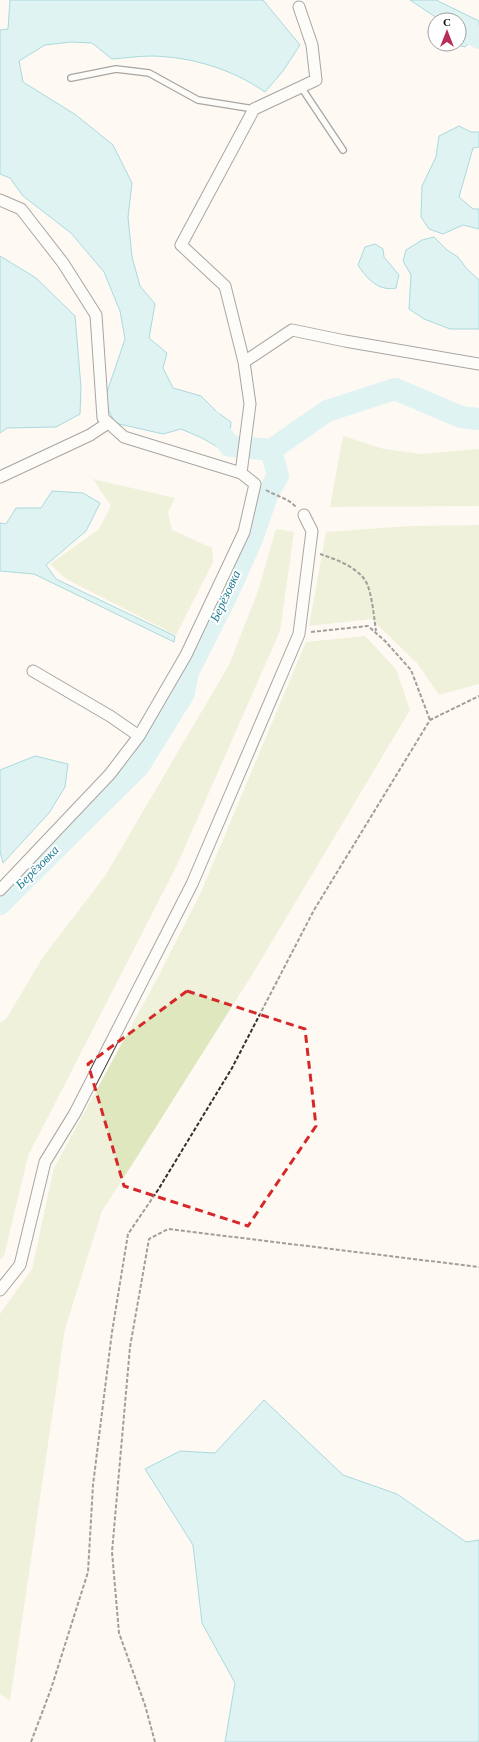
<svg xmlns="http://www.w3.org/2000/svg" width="479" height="1742" viewBox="0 0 479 1742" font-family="Georgia,serif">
<rect width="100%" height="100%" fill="#fef9f3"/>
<path fill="#dee7be" d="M343,436L384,449L421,454L479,449V506L330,507Z
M93,479L175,498L168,512L172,530L212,548L213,562L176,635L66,579L50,564L99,529L111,506Z
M479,525V684L439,695L417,663L371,619L309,626L326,532L410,526Z
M276,529L294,532L280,631L177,865L28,1156L4,1256L0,1260V1023L6,1019L43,957L105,876L229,665L258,591Z
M365,636L396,669L410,710L255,970L135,1160L102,1211L65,1329L10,1701L0,1694V1314L32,1269L54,1168L158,977L201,892L306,642Z"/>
<path fill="#baecf3" stroke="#46b2c5" d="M10,0H263L300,45L283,71L265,92C232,69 192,57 152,56C139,56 125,58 112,59L92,43L71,42L45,45L19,61L23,82L76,115L113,145L132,183L128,217L132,257L140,286L155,304L149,338L167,353L163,368L173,388L201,396L217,412L231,422L228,453L202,438L181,429L163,434L115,423L104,401L125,339L120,311L104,272L71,233L23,196L10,178L0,174V30L8,29Z
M410,0H436L479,21V33L465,47L457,45L459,44L464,35L459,31V20H440Z
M459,126L471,132H479V147L473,148L459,197L473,209H479V229L463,225L443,234L429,229L421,217L422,186L436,157L439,136Z
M434,237L447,250L458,257L467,269L479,280V329H450L424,319L409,309L411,275L403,261L406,250L422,240Z
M375,244L383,249L384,257L399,275L396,288C379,292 366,278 358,265L365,247Z
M0,256L36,278L75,316L81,387L80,414L56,427L7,428L0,433Z
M52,491L83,493L100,503L86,531L46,565L56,579L175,636L174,642L34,574L0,571V523L6,524L16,508H41Z
M35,756L68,764L65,787L49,813L3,863L0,851V770Z
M264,1400L343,1475L397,1494L466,1542L479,1540V1742H225L235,1683L202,1623L193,1545L145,1469L180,1451L215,1453Z"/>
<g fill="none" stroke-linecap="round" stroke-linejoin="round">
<path stroke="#baecf3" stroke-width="22" d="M459,25L479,38
M211,421L230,446L271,450
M0,904L139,766L184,693L188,672L226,597L252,539L268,493L278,476L271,450L327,411L395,389L461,417L479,419"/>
<defs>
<path id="service" d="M71,78L116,69L149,73L198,100L254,109
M301,87L343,150"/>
<path id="minor" d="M0,200L21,209L63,263L96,315L103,418L124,437L241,473L255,484L244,532L186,655L139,736L110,774L0,890
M244,362L292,330L345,341L479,364
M241,473L250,404L244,362L225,286L181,245L254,109L316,80L312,45L299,7
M0,477L90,435L108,423
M33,671L110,716L139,736
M0,1290L20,1265L45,1162L75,1113L192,884L299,634L312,531L304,515"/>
</defs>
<use href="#service" stroke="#424242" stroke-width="8"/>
<use href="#minor" stroke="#424242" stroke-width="13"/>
<path stroke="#313131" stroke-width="2" stroke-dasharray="4 2" stroke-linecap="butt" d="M266,490C276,496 288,498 296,507
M320,554C335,559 355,566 365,580C372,591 374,618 376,631
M311,632L368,626L385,641L411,670L430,720
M31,1742L51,1689L88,1572L93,1485L112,1332L128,1234L158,1190L232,1068L314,910L430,720L479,696
M155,1742L145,1705L119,1633L112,1552L130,1347L149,1239L168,1229L479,1267"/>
<use href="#service" stroke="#fff" stroke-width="5.5"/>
<use href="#minor" stroke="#fff" stroke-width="11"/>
</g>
<path d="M0 0H479V1742H0ZM187,991L305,1029L316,1126L248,1226L124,1186L88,1064Z" fill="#fef9f3" fill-opacity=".55" fill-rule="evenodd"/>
<path fill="none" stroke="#d62828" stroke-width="3" stroke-dasharray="8 5" stroke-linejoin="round" d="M187,991L305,1029L316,1126L248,1226L124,1186L88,1064Z"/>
<g text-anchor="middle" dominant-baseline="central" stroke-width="4" stroke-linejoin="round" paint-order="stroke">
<g font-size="13" font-style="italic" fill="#1f7d93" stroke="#fff">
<text transform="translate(225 596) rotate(-65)">Берёзовка</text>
<text transform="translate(37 867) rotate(-45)">Берёзовка</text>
</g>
</g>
<g transform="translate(447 32)"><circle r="19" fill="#ffffff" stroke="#9f9f9f"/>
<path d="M0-3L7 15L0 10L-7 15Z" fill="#b72f58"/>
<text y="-6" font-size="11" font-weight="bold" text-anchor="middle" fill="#0f0f0f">С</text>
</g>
</svg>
